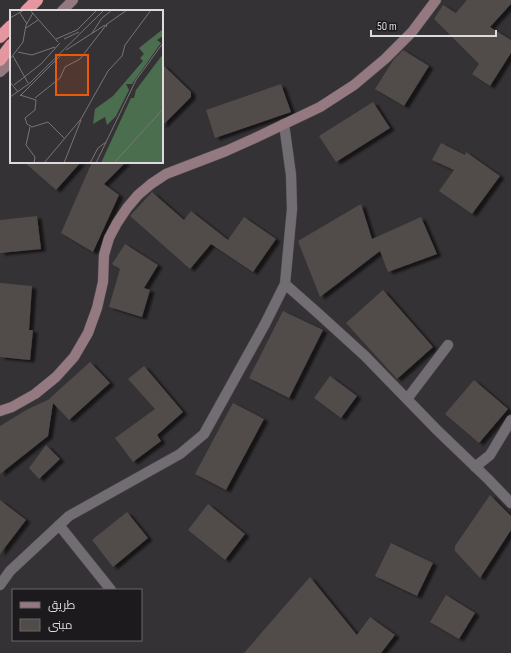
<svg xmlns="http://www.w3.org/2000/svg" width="511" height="653" viewBox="0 0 511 653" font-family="'Sofia Sans Condensed',Cairo,sans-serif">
<defs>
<filter id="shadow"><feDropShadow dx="4.5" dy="2.5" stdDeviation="1" flood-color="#0009"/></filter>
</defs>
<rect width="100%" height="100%" fill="#353236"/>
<path fill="#514b49" filter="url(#shadow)" d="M467,0H511V4L490,27L511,40V53L490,86L472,74L479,64L434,19L443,5L456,13Z
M403,50L429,66L404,106L375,89L394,59Z
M162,64L191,92V97L162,126Z
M281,84L291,112L215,138L206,110Z
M373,102L390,128L336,162L319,136Z
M441,143L465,155L466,152L500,176L472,214L439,191L454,170L432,160Z
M24,162H81L56,190Z
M92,162H126L104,184L119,195L93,252L61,233Z
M152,192L184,220L191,211L228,240L244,217L276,239L253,272L211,244L190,269L130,216Z
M361,204L372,239L421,217L437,254L388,272L380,251L320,297L298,241Z
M37,216L41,249L0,253V220Z
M125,244L158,265L144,288L150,290L142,317L109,307L120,269L112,264Z
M0,283L32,286L29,330H33L30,360L0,357Z
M383,290L433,347L397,379L346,323Z
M283,311L323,330L289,398L249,378Z
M90,362L110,383L69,420L53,403L48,436L0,474V426L28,409L50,399H49Z
M144,366L183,412L157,435L161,441L133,462L115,438L155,409L128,379Z
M330,376L357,396L341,418L314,398Z
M474,380L508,409L479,443L445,414Z
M233,403L264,419L226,490L195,474Z
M46,445L60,459L39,479L29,468Z
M490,495L511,516V530L480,578L455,551V546Z
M0,500L26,520L0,554Z
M208,504L245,534L225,560L188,530Z
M127,512L148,538L113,567L92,540Z
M391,543L433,563L417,596L375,576Z
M310,577L357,635L370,617L395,635L381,653H244Z
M446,595L475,613L459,639L430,622Z"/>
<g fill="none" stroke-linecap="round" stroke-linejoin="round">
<defs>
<path id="street" d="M285,284L320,315L365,356L437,430L488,479L511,503
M407,399L448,345
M475,467L490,455L511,420
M59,525L111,590
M0,585L10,571L69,516L180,454L204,434L265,324L285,284L292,209L291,175L284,124"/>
<path id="secondary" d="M62,11L73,0
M0,72L11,62
M0,411L12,407L35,394L56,377L74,357L88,333L97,308L103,282L104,255L109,238L117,223L127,208L138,195L151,184L166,174L226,151L255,138L320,107L354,85L385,59L412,32L436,0"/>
<path id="highway" d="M26,11L37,0
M0,37L11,26
M0,60L11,45"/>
</defs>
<use href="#street" stroke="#534f53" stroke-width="11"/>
<use href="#secondary" stroke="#534f53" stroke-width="11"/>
<use href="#highway" stroke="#534f53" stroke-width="13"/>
<use href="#street" stroke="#716d72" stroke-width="10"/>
<use href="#secondary" stroke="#947a80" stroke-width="10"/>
<use href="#highway" stroke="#e597a0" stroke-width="12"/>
</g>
<g transform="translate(10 10)">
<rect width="153" height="153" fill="#353236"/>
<path d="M153,19V26L147,30L151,33L122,74H116L119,80L106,106L97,115L95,107L83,114L85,99L103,86L133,51L130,48L134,44L129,38ZM153,44V153H91L121,88H124L126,80Z" fill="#4b6e4e"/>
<path fill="none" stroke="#787579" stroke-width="1" d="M20,0L48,32M10,3L17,14M0,8L14,0M97,14L117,0M16,18L28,10M82,23L92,8L102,0M46,29L67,20L87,0M54,29L69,22M56,40L95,15M8,42L22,45L45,37M3,46L18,73M0,49L13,32L16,15L23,3M0,72L8,82M4,75L31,54L50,33M10,85L26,90L25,100L15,108L17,114L22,117L38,112L54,128M10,86L52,44M0,87L20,73L94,0M25,88L50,68L55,57L70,49L97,14L96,17M20,117L16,135L25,147L24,153M34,153L71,109L98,61L112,46L115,35L141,0M54,153L71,110M80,153L88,138L96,132M86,153L126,70L153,33M104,153L153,99"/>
<path fill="#e8590c" fill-opacity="0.15" stroke="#e8590c" stroke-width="2" d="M46,45H78V85H46Z"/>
<rect width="153" height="153" fill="none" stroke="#dddadd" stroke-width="2"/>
</g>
<rect x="12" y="589" width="130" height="52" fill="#1c1a1c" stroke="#696769"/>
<rect x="20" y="602" width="20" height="6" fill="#947a80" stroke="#696769"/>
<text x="48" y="609" font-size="12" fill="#dddadd">طريق</text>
<rect x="20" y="619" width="20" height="12" fill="#514b49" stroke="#696769"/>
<text x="48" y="629" font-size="12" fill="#dddadd">مبنى</text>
<path d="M371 30v6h125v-6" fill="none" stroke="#dddadd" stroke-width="2"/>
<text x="377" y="30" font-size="12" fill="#dddadd" stroke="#1c1a1c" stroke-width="3" paint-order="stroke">50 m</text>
</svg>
